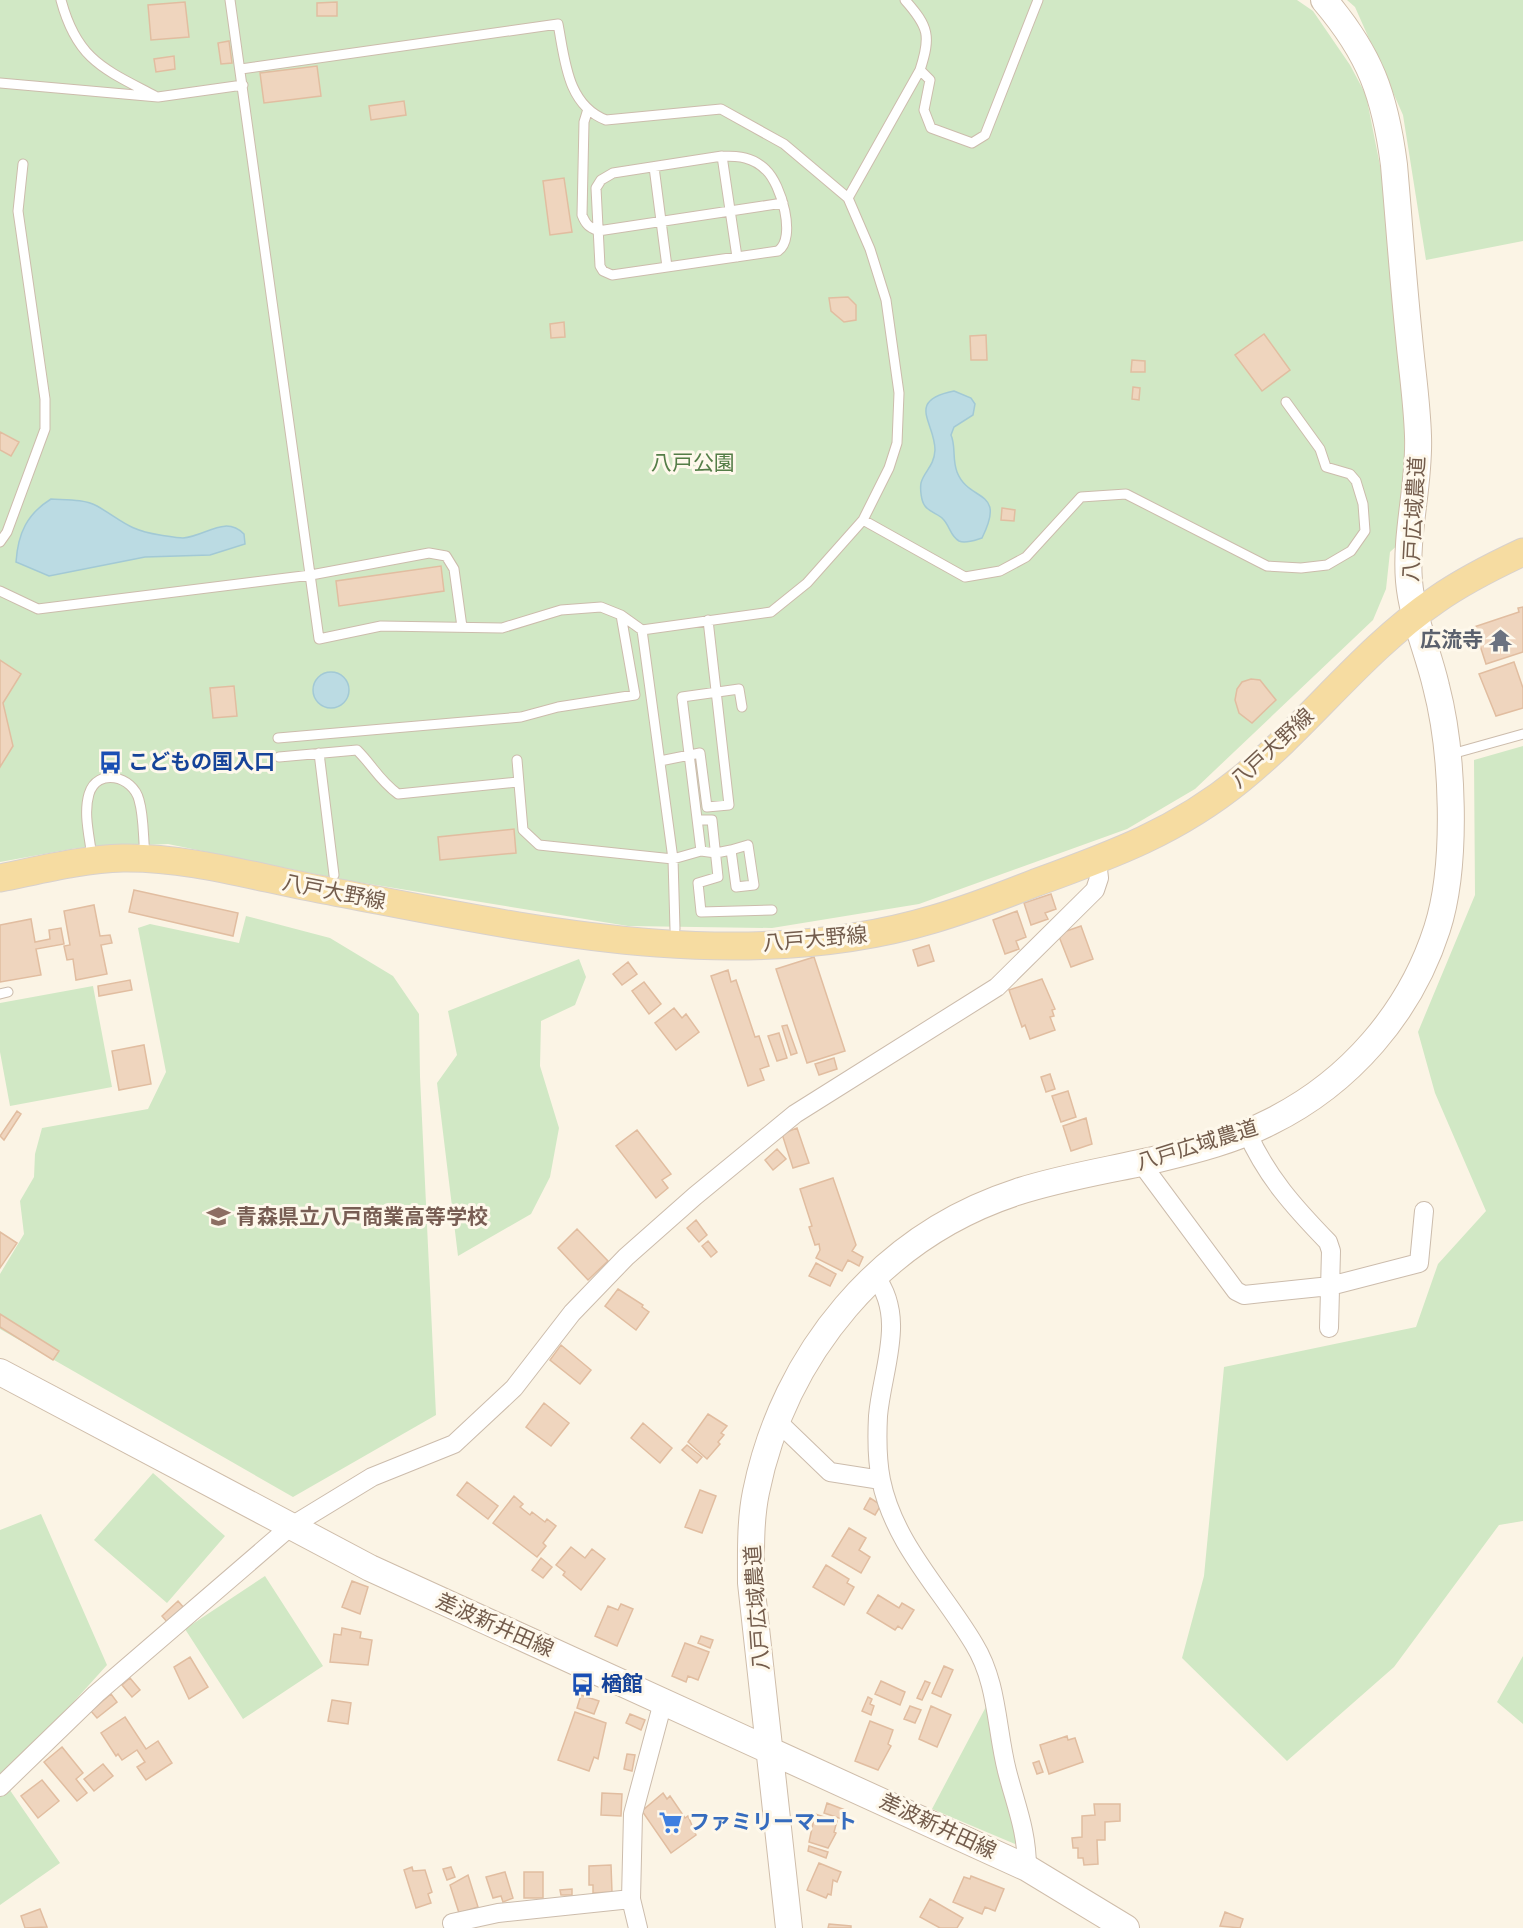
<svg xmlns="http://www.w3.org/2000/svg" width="1523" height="1928" viewBox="0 0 1523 1928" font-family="'Fira Sans','Noto Sans JP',sans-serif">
<rect width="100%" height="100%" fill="#fbf4e5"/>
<path fill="#d1e8c5" d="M0,0H1297L1313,11L1350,65L1366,95L1387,201L1405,415L1402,541L1390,552L1386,589L1373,620L1195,789L1127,829L919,904L772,928L628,926L345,880L168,844L77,848L0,862Z
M1347,0H1523V241L1426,260L1403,115L1355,7Z
M1523,746V1521L1499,1525L1394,1667L1287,1761L1182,1658L1204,1576L1224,1367L1416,1327L1438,1264L1486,1211L1435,1093L1418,1032L1475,895L1474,760Z
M246,916L330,938L393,976L419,1014L420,1077L436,1415L293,1497L0,1329V1274L24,1234L20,1201L34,1177L35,1154L42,1128L148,1109L166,1072L138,928L150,924L239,943Z
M579,959L586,977L575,1005L541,1021L540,1066L559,1128L550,1177L531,1214L458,1256L437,1083L457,1055L448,1011Z
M93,986L112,1087L10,1106L0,1052V1003Z
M153,1473L225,1536L167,1603L94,1540Z
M41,1514L107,1665L3,1780L60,1863L0,1905V1530Z
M265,1576L323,1666L243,1719L185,1629Z
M1523,1656V1724L1497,1702Z
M989,1701L1019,1833L1015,1844L932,1809Z"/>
<path fill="#bbdbe3" stroke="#a2c9d5" stroke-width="1.5" d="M954,391L971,398L975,404L973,415L954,427L951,435C956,446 952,459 957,472C969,503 1007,488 982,538C975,540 966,544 959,541C950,536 950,526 943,519C939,514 929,512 925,506C921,501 920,489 921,483C924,471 934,467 935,450C935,422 905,401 954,391Z
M51,499C66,500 84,499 97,506C123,521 128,530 160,535C167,536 176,538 183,538C206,536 225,515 244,534L245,544L210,555L145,557L49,576L16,562C18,533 27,514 51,499Z
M313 690a18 18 0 1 1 36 0a18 18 0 1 1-36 0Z"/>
<path fill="#efd5be" stroke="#e1bda0" stroke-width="1.5" d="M185,2L189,37L151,40L148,5Z
M337,2V16H317V3Z
M229,41L232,63L221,64L218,43Z
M174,56L175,69L156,72L154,59Z
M317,66L321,96L264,103L260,73Z
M404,101L406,115L371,120L369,106Z
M564,178L572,232L550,235L543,181Z
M848,297L856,305V320L844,322L831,311L829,298Z
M564,322L565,337L551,338L550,324Z
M1264,334L1290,370L1262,391L1235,355Z
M986,335L987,360H971L970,336Z
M1132,360L1145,361V372H1131Z
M1133,387L1140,388L1139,400L1132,399Z
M0,432L19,442L11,456L0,450Z
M1002,508L1015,510L1014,521L1001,520Z
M441,566L444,591L339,606L336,581Z
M1523,607V652L1486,664L1474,627L1519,612L1518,608Z
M0,660L21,674L3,703L13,746L0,767Z
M1514,662L1523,688V708L1496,716L1479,674Z
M1251,679L1260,680L1276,700L1252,723L1239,713L1235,700L1237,689L1242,682Z
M234,686L237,716L213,718L210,688Z
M514,829L516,853L440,860L438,837Z
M134,890L238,913L233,936L129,912Z
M1051,894L1056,909L1045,913L1048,919L1031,925L1024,903Z
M94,905L100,936L110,935L112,943L101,945L107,974L76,980L73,959L67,960L64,946L70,945L64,911Z
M1017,911L1026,937L1016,941L1019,949L1005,954L993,920Z
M31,919L35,942L50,939L49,930L61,928L64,944L36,949L41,975L0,982V925Z
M1081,926L1093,959L1071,967L1058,934Z
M929,945L934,961L918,966L913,950Z
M814,957L845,1051L807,1063L776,969Z
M628,962L637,974L622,985L613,974Z
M728,970L731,982L736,980L755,1037L759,1036L769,1066L760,1069L764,1080L748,1086L711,976Z
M1042,979L1055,1009L1052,1010L1054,1016L1050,1017L1055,1030L1030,1039L1025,1025L1022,1027L1009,990Z
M130,980L132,990L99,996L98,986Z
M644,982L661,1004L649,1014L632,991Z
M674,1008L682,1018L686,1014L699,1032L676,1050L655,1023Z
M787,1025L797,1053L791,1055L782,1026Z
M779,1033L787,1058L777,1061L768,1036Z
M144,1045L151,1084L119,1090L112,1051Z
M834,1058L837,1069L819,1075L815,1064Z
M1050,1074L1055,1089L1046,1092L1041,1077Z
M1068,1091L1076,1117L1061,1122L1052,1096Z
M17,1111L21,1114L4,1140L0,1136Z
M1086,1118L1092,1144L1071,1151L1063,1126Z
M797,1128L809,1163L793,1168L782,1134Z
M637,1130L671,1174L662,1180L668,1188L656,1198L616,1146Z
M777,1149L786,1159L773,1170L765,1160Z
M833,1178L856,1245L852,1251L863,1257L859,1266L848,1260L842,1271L816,1258L820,1250L819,1244L815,1245L809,1227L812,1226L800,1189Z
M696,1220L707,1235L699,1242L687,1228Z
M577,1229L608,1261L588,1280L558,1248Z
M0,1232L17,1243L0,1268Z
M708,1241L717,1252L711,1257L702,1246Z
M816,1263L836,1274L830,1286L809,1276Z
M618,1289L643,1305L642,1307L649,1312L636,1330L605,1306Z
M0,1314L59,1351L53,1360L0,1327Z
M561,1345L591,1370L580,1384L550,1360Z
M544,1403L569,1423L551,1446L526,1427Z
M708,1414L727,1426L721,1433L724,1435L718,1442L720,1444L707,1459L688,1442Z
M643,1423L672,1448L660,1463L631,1438Z
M687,1445L702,1457L697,1463L682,1450Z
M467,1482L498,1506L488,1519L457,1495Z
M700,1490L716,1496L702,1533L685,1527Z
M514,1496L523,1504L520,1507L530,1515L532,1512L545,1522L547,1519L556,1526L543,1543L546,1546L537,1557L493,1523Z
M870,1498L881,1505L875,1515L864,1509Z
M849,1528L866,1538L859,1550L870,1557L861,1573L832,1556Z
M571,1547L585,1558L592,1549L605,1559L581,1590L563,1575L565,1572L556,1565Z
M541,1558L552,1567L543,1578L532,1570Z
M826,1565L849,1579L847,1583L854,1587L844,1605L813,1587Z
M352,1581L368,1587L360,1614L342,1607Z
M878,1595L899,1608L902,1603L914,1610L902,1629L898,1626L895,1630L867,1613Z
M178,1601L184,1608L168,1623L162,1616Z
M621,1604L633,1609L617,1646L595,1636L608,1606L618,1610Z
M342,1628L361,1632L360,1638L372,1640L368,1665L330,1662L334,1634L341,1635Z
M701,1636L713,1640L710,1648L698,1643Z
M685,1643L709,1652L698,1680L688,1676L686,1682L672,1676Z
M190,1657L208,1687L189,1699L174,1667Z
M944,1666L953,1670L941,1697L932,1693Z
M130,1678L140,1690L132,1697L122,1685Z
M881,1681L905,1692L900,1705L875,1694Z
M925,1681L930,1683L922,1700L917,1698Z
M111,1694L117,1702L97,1718L91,1711Z
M581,1695L599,1701L594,1714L577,1708Z
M868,1697L872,1699L870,1704L874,1706L871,1715L862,1711Z
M332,1700L351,1703L348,1724L328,1721Z
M910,1706L921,1710L915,1723L904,1719Z
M931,1706L951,1715L937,1747L919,1739Z
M575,1712L606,1723L598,1759L594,1757L589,1771L558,1760Z
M630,1714L645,1720L641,1730L626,1723Z
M125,1717L146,1749L158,1741L172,1763L146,1780L137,1767L145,1762L137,1750L122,1760L118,1754L116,1756L101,1733Z
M870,1721L893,1730L888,1744L891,1746L878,1770L855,1761Z
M1067,1736L1068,1740L1075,1738L1083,1762L1049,1774L1040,1745Z
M62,1747L83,1773L76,1779L87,1793L77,1801L44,1762Z
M627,1754L635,1755L632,1771L624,1769Z
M1039,1761L1043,1772L1037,1774L1033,1763Z
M103,1764L113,1776L94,1791L84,1779Z
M42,1780L59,1801L38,1818L21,1796Z
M602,1793L622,1794L621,1816L601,1815Z
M663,1793L667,1799L670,1796L685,1818L688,1816L696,1835L671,1853L642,1811Z
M827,1803L845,1810L842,1819L824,1813Z
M1094,1804H1120V1821L1105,1822V1840H1097L1098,1864L1084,1865L1083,1858H1078V1848H1073L1072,1838L1082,1837V1816L1095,1815Z
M815,1814L837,1821L834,1832L836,1833L828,1848L809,1842Z
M809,1846L828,1852L826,1858L808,1851Z
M819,1863L841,1872L837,1882L833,1880L831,1895L828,1894L826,1898L807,1890Z
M611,1865L612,1892L593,1893V1885H589V1866Z
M412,1867L413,1871L425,1870L432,1892L428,1894L431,1903L416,1908L404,1870Z
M451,1867L455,1877L447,1880L443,1869Z
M505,1872L513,1898L503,1902L501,1896L493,1898L486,1877Z
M524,1872H543V1898H524Z
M468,1875L478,1907L459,1913L450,1885Z
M971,1876L1004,1889L995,1911L985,1907L982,1914L953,1902L964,1877L970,1879Z
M572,1889V1895H561L560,1890Z
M930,1899L963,1918L957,1928H940L920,1917Z
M40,1909L47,1927L25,1928L21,1916Z
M1225,1912L1243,1919L1240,1928L1220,1926Z
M829,1924L851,1926V1928H828Z"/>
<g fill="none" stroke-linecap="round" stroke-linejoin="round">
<defs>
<path id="lane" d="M61,0C77,60 104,69 155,96
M230,0L319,639L381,626L502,628L561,610L601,607L621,615L642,630L771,612L807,583L863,520L965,577L1000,571L1026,557L1081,497L1126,494L1267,566L1301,568L1327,565L1351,551L1365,531L1363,504L1356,481L1350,474L1326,467L1320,449L1286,402
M905,0C929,27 931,36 920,70
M241,69L558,24C565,60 567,105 606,120L721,109L784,144L848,198L920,70L930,80L924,110L931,128L972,143L985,135L1038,0
M0,83L158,97L243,85
M588,109L584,122L582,215C586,225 589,227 598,231L783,203
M722,156C739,156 753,157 766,170C781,184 797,238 778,251L612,275L603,271L600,266L596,188L601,180L613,173Z
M722,156L737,257
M654,167L667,267
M848,198L870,249L886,300L899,393L897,443L889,468L863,520
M0,542L7,532L45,429V399L18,211L23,164
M0,591L38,609L311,575L429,553L446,556L454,569L462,627
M642,630L673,859L675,929
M278,738L521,717L558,707L635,695L621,615
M319,753L334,875
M1448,755L1523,734
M279,757L357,750C373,766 379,780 398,794L518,782
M517,760L523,830L539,845L673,859L701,851L716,853L731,850L736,887L754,885L748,845L731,850
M660,761L700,753L707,807L729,805L708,620
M699,820H712L718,877L698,883L701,912L772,910
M701,851L682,697L739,689L742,707
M92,858C90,838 83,814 89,794C97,767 133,776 139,800C144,817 143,837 145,855
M0,994L8,992"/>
<path id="street" d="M1247,1132C1266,1176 1295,1208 1328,1242L1331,1251L1329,1328
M1141,1163L1236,1291L1244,1295L1330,1286L1419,1263L1424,1211
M875,1276C907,1318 882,1369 878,1416C877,1436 877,1460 881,1480C894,1544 942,1590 974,1644C998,1683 996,1728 1007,1771C1016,1806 1027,1831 1027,1868
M776,1420L830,1472L881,1480
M0,1787L96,1694L290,1527L372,1477L454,1444L514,1388L572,1313L626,1257L695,1196L795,1114L997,987L1095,890L1099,878L1097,861
M452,1923L498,1913L631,1899
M638,1928L631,1899L633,1814L663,1702"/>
<path id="secondary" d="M0,1372L370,1568L1027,1868L1126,1928
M789,1928L751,1583C751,1553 750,1521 756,1492C784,1354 881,1236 1017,1192C1063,1177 1111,1170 1158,1159C1196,1150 1235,1140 1270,1122C1349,1083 1410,1013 1437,929C1458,864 1453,751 1436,686C1428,651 1412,617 1409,581C1405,532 1420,484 1418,436C1417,403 1412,370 1409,337C1403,279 1399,222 1394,165C1385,95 1370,54 1324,0"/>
<path id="primary" d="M0,878C40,870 82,859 123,858C188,857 255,877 319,889C517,926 734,979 934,919C968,909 1002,896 1035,883C1112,855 1176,832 1241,779C1309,724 1363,650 1436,600C1463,581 1493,566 1523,552"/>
</defs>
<use href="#lane" stroke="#ccbcac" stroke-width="11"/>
<use href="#street" stroke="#ccbcac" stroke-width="20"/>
<use href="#secondary" stroke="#cfbdaa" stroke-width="28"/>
<use href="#primary" stroke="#d8d1cd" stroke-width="29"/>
<use href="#lane" stroke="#fff" stroke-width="9"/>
<use href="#street" stroke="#fff" stroke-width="18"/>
<use href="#secondary" stroke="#fff" stroke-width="26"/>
<use href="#primary" stroke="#f6dca1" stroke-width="27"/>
</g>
<defs>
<symbol id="temple-bare" viewBox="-9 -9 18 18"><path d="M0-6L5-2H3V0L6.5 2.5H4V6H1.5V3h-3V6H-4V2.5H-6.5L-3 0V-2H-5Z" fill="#6b7280" stroke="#fef8eb" stroke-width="2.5" paint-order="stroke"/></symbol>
<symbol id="bus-bare" viewBox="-9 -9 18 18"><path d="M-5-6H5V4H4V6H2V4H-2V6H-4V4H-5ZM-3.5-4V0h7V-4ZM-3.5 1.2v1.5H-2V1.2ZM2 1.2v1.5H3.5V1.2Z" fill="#1a4fb4" stroke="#fef8eb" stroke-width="2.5" paint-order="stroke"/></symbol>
<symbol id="school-bare" viewBox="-9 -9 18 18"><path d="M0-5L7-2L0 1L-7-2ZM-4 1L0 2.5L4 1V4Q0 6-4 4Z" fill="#8d6e63" stroke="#fef8eb" stroke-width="2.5" paint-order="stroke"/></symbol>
<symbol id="supermarket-bare" viewBox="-9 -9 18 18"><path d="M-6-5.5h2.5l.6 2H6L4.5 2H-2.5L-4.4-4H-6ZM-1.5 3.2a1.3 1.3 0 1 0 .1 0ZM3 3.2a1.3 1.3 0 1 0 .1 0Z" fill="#3f7fe0" stroke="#fef8eb" stroke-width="2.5" paint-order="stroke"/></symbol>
</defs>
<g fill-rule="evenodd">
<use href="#temple-bare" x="1484" y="624" width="33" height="33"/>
<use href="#bus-bare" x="94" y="746" width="33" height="33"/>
<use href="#school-bare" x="202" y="1200" width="33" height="33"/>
<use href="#bus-bare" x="566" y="1668" width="33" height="33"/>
<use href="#supermarket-bare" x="654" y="1806" width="33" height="33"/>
</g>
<g text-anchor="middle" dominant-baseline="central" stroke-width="6" stroke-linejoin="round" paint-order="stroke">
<g font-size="21" fill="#547d47" stroke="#fef8eb">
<text x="693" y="463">八戸公園</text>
</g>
<g font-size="21" fill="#735c4c" stroke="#fef8eb">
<text transform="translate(1414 519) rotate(-87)">八戸広域農道</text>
<text transform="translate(1272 748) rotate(-43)">八戸大野線</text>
<text transform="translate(334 892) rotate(11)">八戸大野線</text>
<text transform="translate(815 939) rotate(-5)">八戸大野線</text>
<text transform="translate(1197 1145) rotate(-17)">八戸広域農道</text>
<text transform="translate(757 1608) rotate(-94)">八戸広域農道</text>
<text transform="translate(495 1625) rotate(24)">差波新井田線</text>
<text transform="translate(938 1826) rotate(25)">差波新井田線</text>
</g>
<g font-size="21" font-weight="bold" fill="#5b616d" stroke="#fef8eb" text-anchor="end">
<text x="1483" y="640">広流寺</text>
</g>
<g font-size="21" font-weight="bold" fill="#164399" stroke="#fef8eb" text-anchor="start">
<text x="128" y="762">こどもの国入口</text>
<text x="601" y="1684">楢館</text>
</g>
<g font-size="21" font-weight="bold" fill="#785e54" stroke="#fef8eb" text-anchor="start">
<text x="236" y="1217">青森県立八戸商業高等学校</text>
</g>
<g font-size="21" font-weight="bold" fill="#366cbe" stroke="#fef8eb" text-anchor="start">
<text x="689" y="1822">ファミリーマート</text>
</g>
</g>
</svg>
